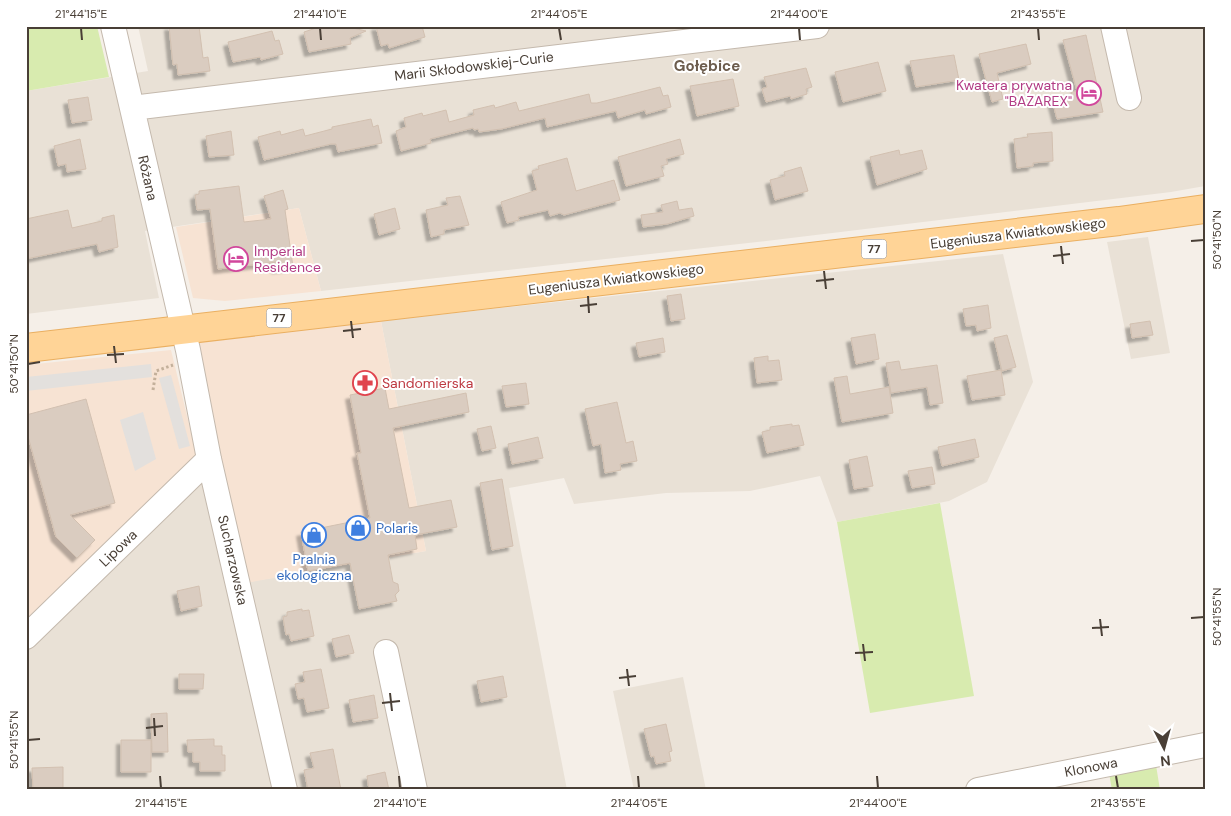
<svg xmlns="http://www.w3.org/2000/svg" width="1231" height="816" viewBox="0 0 1231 816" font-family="'DM Sans',sans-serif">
<defs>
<filter id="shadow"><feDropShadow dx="-4.5" dy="4.5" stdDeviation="1" flood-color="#0004"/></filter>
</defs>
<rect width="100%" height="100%" fill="#f5efe8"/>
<path fill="#e9e1d6" d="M138,26H1205V186L1171,192L757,242L321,291L299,208L145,231L159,298L26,314V91L148,71Z
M1148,237L1170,353L1131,359L1107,242Z
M1003,254L1033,382L987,482L949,501L837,522L820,476L750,491L666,493L574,504L564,478L509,488L567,790H26V651L205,473L226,586L426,551L381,321Z
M683,677L706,790H634L613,691Z"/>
<path fill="#f7e3d3" d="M299,208L321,291L225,301L193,298L176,227Z
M381,321L426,551L246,583L195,341Z
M171,350L197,457L26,619V365Z"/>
<path fill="#d8ebaf" d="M26,26H97L109,77L26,91Z
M940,503L974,696L870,713L837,522Z
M1156,765L1160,790H1112L1109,773Z"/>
<path fill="#e3e0dd" d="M151,364L152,377L26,391V377Z
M171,375L190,446L179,449L159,378Z
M143,412L156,459L135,471L120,420Z"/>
<path fill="#daccc0" stroke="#d2c0b0" filter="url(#shadow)" d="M169,26H199L203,58L208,57L210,71L178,75L177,64L173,65Z
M322,26H344L366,31L350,38L351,44L309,52L304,32Z
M376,26H422L425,37L389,48L388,44L381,46Z
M272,31L275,41L279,40L283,54L261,60L260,57L233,62L228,42Z
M1086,35L1103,112L1057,119L1052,100L1072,95L1071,92L1077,91L1063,40Z
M1026,44L1031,64L997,73L1003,99L992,102L979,54Z
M954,55L959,80L916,87L910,61Z
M878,62L886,91L843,102L835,72Z
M806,68L812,87L806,89L807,94L791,99L790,96L766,102L762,89L767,87L764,77Z
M733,79L739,106L697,116L690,86Z
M660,87L663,96L668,95L671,107L646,114L645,110L618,118L616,111L547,127L545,118L501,129L479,132L478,129L474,130L473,128L430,139L431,143L401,151L396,131L406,127L404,118L422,113L423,116L446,110L449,122L474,115L473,110L494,105L495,108L516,102L519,111L589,94L591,103H597Z
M88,97L92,120L72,123L68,100Z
M371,119L373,127L378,125L382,143L338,152L336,144H331L264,160L258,137L280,131L281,135L303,129L305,136L332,129V127Z
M231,131L234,155L209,157L206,136Z
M1052,132L1053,161L1033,163V166L1017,168L1014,139L1028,137L1027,134Z
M80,139L86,169L67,172L66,164L58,166L54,146Z
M680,139L684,154L666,159L668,164L661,166L664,176L626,186L618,157Z
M899,150L900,155L922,150L927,169L877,185L870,157Z
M567,158L576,191L614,180L620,200L564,215L560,213L550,216L548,210L518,217L519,220L507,223L501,202L537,190L532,171L539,169L538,166Z
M801,167L808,191L775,200L770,180L785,176L784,172Z
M239,186L244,222L271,219L264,196L283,190L288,209L285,210L293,267L276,269V262L218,269L210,209L197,210L195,195L199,194V191Z
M460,196L469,225L444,230V234L431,237L426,210L448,205L446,198Z
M677,201L679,210L692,208L694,216L667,224L643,227L641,215L663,212L661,205Z
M395,208L400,229L379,235L374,214Z
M68,210L72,228L102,221V218L114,215L118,247L99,252L97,244L26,259V219Z
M681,294L685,319L671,321L667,296Z
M988,305L991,328L977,331L976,325L966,326L963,309Z
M1150,321L1153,335L1132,338L1130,324Z
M875,334L879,359L856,364L851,338Z
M1007,335L1016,367L1002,371L994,338Z
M663,338L665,352L639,357L636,343Z
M768,356V361L779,360L782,380L757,383L754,358Z
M899,361L901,370L937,365L943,403L930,405L927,387L891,393L886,363Z
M1001,370L1005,395L972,400L967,376Z
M847,376L850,394L889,387L893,413L842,422L834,378Z
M526,383L529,404L506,407L502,386Z
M385,388L389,409L466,393L469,412L393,428L409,508L451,500L457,527L415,535L417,549L388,555L393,582L398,584L399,591L395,595L397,601L359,609L350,563L308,571L301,532L370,518L357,453H361L350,395Z
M86,399L115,503L70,515L95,540L77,558L56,537L26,429V415Z
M617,402L626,443L633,441L637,461L620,464L621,470L605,473L601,444L593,446L585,409Z
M792,424V426L799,425L804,445L767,453L762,432L770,430V427Z
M491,426L496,448L482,451L477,429Z
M538,437L543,458L512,464L508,444Z
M975,439L979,457L942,466L938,447Z
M867,456L873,486L854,489L849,460Z
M932,467L935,484L912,488L908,471Z
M502,479L513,546L492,550L480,483Z
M199,586L202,606L181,611L177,591Z
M302,609V611L309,610L314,636L291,641L289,634L286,635L283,617L287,616V612Z
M349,635L354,653L336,657L332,639Z
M321,669L329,708L307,712L304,698L298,699L295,684L305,682L303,672Z
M179,674H204L203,689H179Z
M503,676L507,697L481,702L477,681Z
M374,695L378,718L353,722L349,700Z
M167,713L168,752H152L151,714Z
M666,724L672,751L669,752L671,761L656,764L654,756L651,757L644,729Z
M214,739V746H222V755H225V771H200V762H193V752H188L187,740Z
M121,740H151V772H121Z
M333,749L341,790H308L304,770L314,768L310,753Z
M63,767V790H33L32,768Z
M385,772L389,790H369L367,776Z"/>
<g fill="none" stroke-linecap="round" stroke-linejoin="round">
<defs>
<path id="minor" d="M113,26L188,350L209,459L285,790
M1113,26L1129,98
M132,108L817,26
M26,637L209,459
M386,652L415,790
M978,790L1205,745"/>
<path id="major" d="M26,348L1119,221L1205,209"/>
</defs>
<use href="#minor" stroke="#c4b9ad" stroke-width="26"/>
<use href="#major" stroke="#eaaf61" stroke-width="30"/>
<path stroke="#c3b09b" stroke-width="3" stroke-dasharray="2.5 2.5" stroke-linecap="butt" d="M153,390L156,371L173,365"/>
<use href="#minor" stroke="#fff" stroke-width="24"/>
<use href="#major" stroke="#ffd497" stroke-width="28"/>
</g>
<path fill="none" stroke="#493f36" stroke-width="2" d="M81,28L82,40M320,28L321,40M559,28L561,40M799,28L800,40M1038,28L1039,40M1191,241L1204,240M1061,246L1063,264M1053,256L1070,254M824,271L826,289M816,281L834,279M588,296L589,313M580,306L597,304M351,321L353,338M343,331L361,329M114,346L116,363M107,355L124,354M28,364L40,362M1191,618L1204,617M1100,619L1102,636M1092,628L1109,627M863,644L865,661M855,653L873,652M627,669L629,686M619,678L636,676M390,693L392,711M382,703L400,701M154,718L155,736M146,728L163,726M28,740L40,739M160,776L161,788M399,776L400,788M638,776L639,788M877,776L878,788M1116,776L1118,788"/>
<defs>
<symbol id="hotel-ring" viewBox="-11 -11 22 22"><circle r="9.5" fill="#fff" stroke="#d1479c" stroke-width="1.5"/><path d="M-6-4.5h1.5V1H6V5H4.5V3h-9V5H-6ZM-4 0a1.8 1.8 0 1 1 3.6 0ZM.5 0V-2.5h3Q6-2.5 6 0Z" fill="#d1479c"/></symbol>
<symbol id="pharmacy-ring" viewBox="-11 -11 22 22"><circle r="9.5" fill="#fff" stroke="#e0444e" stroke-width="1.5"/><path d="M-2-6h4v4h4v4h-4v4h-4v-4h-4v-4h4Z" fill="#e0444e"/></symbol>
<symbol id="shop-ring" viewBox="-11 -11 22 22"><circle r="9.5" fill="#fff" stroke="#3f7fe0" stroke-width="1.5"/><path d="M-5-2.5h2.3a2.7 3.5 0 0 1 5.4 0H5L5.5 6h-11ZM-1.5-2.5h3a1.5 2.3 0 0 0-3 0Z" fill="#3f7fe0"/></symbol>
</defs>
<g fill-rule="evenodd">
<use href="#hotel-ring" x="1075" y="79" width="28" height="28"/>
<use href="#hotel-ring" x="222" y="245" width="28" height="28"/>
<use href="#pharmacy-ring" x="351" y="369" width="28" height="28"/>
<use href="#shop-ring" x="344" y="514" width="28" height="28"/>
<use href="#shop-ring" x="300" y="521" width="28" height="28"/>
</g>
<g text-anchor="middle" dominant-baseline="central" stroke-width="4" stroke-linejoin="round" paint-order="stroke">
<g fill="#fff" stroke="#807972" stroke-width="1">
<rect x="861.5" y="239.5" width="25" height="19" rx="4"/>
<rect x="266.5" y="308.5" width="25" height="19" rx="4"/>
</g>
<g font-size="12" font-weight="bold" fill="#493f36">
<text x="874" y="249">77</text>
<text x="279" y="318">77</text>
</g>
<g font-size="14" fill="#493f36" stroke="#fff">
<text transform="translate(474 66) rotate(-7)">Marii Skłodowskiej-Curie</text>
<text transform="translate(148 178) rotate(77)">Różana</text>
<text transform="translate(1018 233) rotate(-7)">Eugeniusza Kwiatkowskiego</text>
<text transform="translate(616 279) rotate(-7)">Eugeniusza Kwiatkowskiego</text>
<text transform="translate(118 548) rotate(-44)">Lipowa</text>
<text transform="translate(233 560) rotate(77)">Sucharzowska</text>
<text transform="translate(1091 767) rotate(-11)">Klonowa</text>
</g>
<g font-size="14" fill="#b23c85" stroke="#fff" text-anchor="end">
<text x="1072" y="85">Kwatera prywatna<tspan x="1072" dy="16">"BAZAREX"</tspan></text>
<text x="254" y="251" text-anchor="start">Imperial<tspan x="254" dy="16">Residence</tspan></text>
</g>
<g font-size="14" fill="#be3a42" stroke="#fff" text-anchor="start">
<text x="382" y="383">Sandomierska</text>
</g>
<g font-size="14" fill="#366cbe" stroke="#fff" text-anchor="start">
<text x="376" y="528">Polaris</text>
<text x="314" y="559" text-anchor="middle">Pralnia<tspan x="314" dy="16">ekologiczna</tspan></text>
</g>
<g font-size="15" font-weight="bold" fill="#6c5c4d" stroke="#fff">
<text x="707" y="66">Gołębice</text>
</g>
</g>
<rect width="1231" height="816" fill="none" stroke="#ffffff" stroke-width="55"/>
<g transform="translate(1164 748) rotate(174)" stroke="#ffffff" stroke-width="4" paint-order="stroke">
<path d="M0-4L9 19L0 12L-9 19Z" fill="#493f36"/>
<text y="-8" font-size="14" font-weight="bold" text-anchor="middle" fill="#493f36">N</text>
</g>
<rect x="28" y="28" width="1176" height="760" fill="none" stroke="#493f36" stroke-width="2"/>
<g font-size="12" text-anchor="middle" fill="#493f36">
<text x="81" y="18">21°44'15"E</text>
<text x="320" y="18">21°44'10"E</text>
<text x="559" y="18">21°44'05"E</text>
<text x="799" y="18">21°44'00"E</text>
<text x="1038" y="18">21°43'55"E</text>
<text transform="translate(1217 240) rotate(-90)" y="4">50°41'50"N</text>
<text transform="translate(14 364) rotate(-90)" y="4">50°41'50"N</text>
<text transform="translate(1217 617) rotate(-90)" y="4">50°41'55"N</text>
<text transform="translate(14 740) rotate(-90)" y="4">50°41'55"N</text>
<text x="161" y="807">21°44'15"E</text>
<text x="400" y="807">21°44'10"E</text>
<text x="639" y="807">21°44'05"E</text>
<text x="878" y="807">21°44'00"E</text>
<text x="1118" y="807">21°43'55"E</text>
</g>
</svg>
